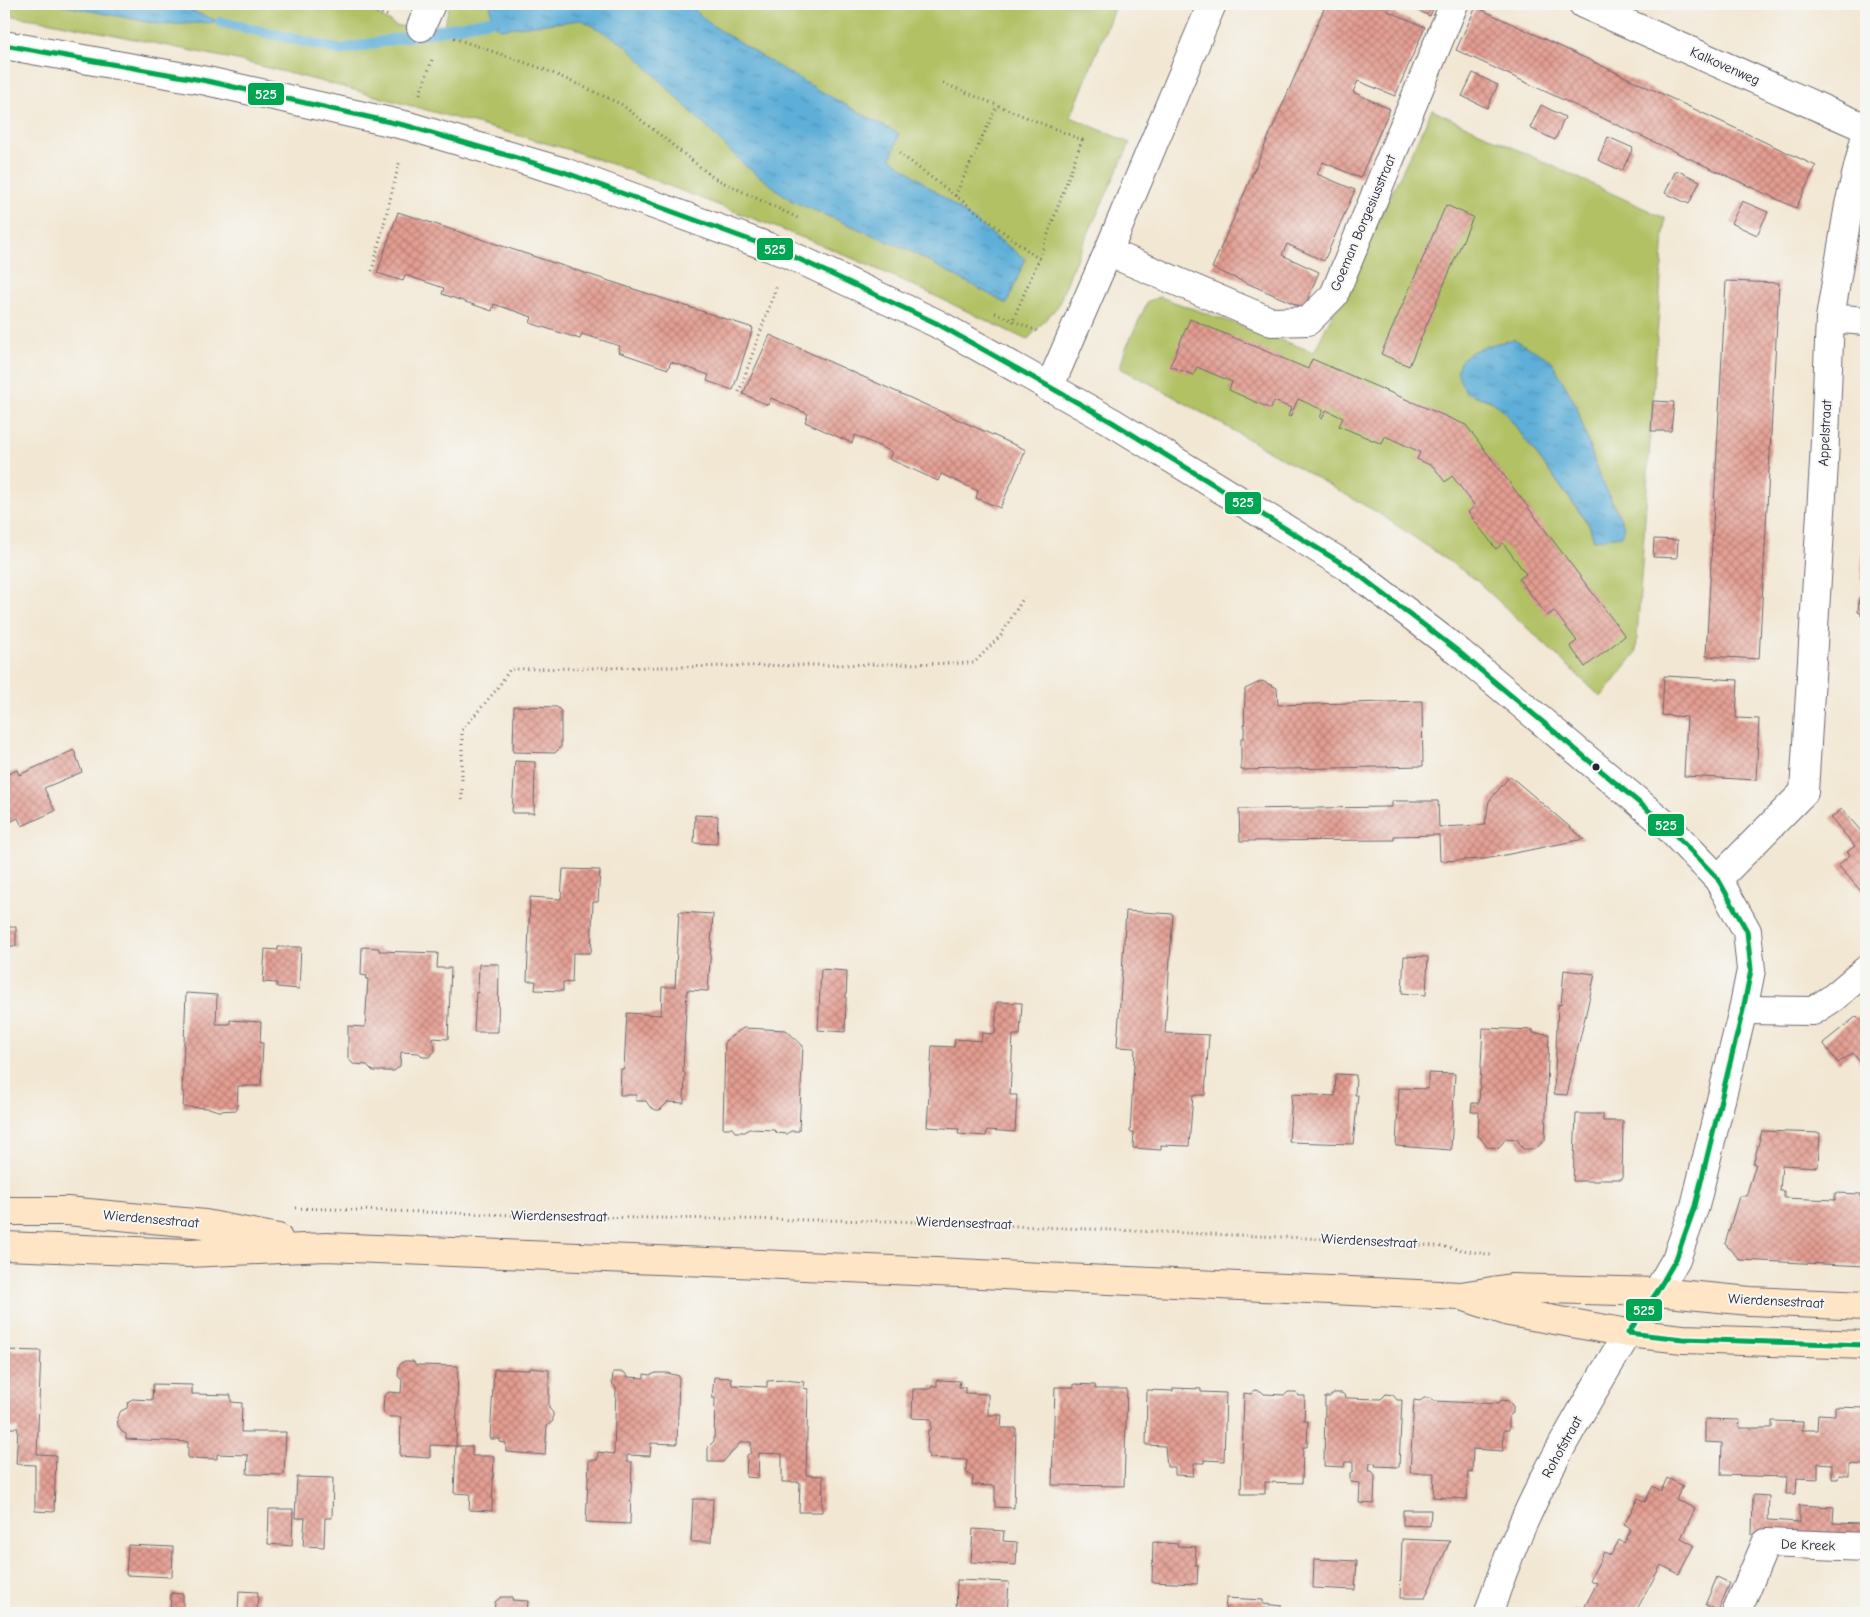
<svg xmlns="http://www.w3.org/2000/svg" width="1870" height="1617" viewBox="0 0 1870 1617" font-family="'Comic Neue',sans-serif">
<defs>
<pattern id="water-ripples" width="26" height="14" patternUnits="userSpaceOnUse" patternTransform="scale(1.25)"><rect width="26" height="14" fill="#5daed8"/><path d="M2 4q2-2 4 0t4 0M15 11q2-2 4 0t4 0" fill="none" stroke="#4c8db0"/></pattern>
<pattern id="building-cross-hatch" width="8" height="8" patternUnits="userSpaceOnUse" patternTransform="scale(1.25)"><rect width="8" height="8" fill="#e49d91"/><path d="M0 0l8 8M0 8l8-8" fill="none" stroke="#b88078"/></pattern>
</defs>
<rect width="100%" height="100%" fill="#f6f6f2"/>
<filter id="ink" filterUnits="userSpaceOnUse"><feTurbulence type="fractalNoise" baseFrequency=".02" numOctaves="2"/><feDisplacementMap in="SourceGraphic" scale="10" xChannelSelector="R" yChannelSelector="G"/><feConvolveMatrix kernelMatrix="1 2 1 2 8 2 1 2 1" color-interpolation-filters="sRGB"/></filter>
<filter id="wash" filterUnits="userSpaceOnUse"><feTurbulence type="fractalNoise" baseFrequency=".0096" numOctaves="4" result="noise"/><feDisplacementMap in="SourceGraphic" scale="20" xChannelSelector="R" yChannelSelector="G"/><feGaussianBlur stdDeviation="1.12" result="paint"/><feColorMatrix in="noise" values="0 0 0 0 0 0 0 0 0 0 0 0 0 0 0 0 0 1.4 0 .05"/><feComposite in="paint" operator="in"/></filter>
<g filter="url(#wash)">
<rect width="100%" height="100%" fill="#f2e7d3"/>
<path fill="#b1c164" stroke="#6a7250" fill-rule="evenodd" d="M4,4H350L369,9L395,25L441,35L450,4H1116L1071,117L1130,143L1074,264L1058,306L1027,340L904,281L829,248L620,167L567,149L343,87L237,60L46,21L4,15Z
M1432,110L1665,218L1636,653L1601,697L1475,579L1380,514L1153,385L1120,368L1125,350L1148,301L1160,297L1314,352ZM1466,392L1576,405L1598,473L1624,526L1594,540L1589,525L1504,411L1493,402Z"/>
<path fill="url(#water-ripples)" stroke="#40688a" d="M55,4H173L221,22L163,25Z
M490,4H691C702,22 725,33 742,44C793,77 846,105 899,134L891,158L1025,259L1007,304L906,249L792,201L742,163L624,44L582,20L499,29L492,20Z
M1514,339L1551,360L1576,405L1598,473L1624,526L1621,536L1594,540L1589,524L1504,411L1493,402L1466,392C1463,386 1459,380 1458,374C1454,349 1497,344 1514,339Z"/>
<g fill="none" stroke-linecap="round" stroke-linejoin="round">
<path stroke="#5daed8" stroke-width="11" d="M221,22L340,50L492,20"/>
</g>
<g id="blocks">
<path fill="url(#building-cross-hatch)" d="M1326,4H1391L1388,11L1425,27L1395,96L1358,81L1353,92L1390,109L1360,178L1323,162L1317,174L1355,190L1324,261L1287,244L1282,255L1319,272L1304,308L1212,268Z
M1403,4H1435L1430,16Z
M1476,7L1816,166L1796,208L1456,50Z
M1473,73L1498,85L1487,108L1462,96Z
M1541,105L1565,117L1555,140L1530,128Z
M1608,137L1633,148L1622,171L1598,160Z
M1676,170L1700,181L1689,204L1665,193Z
M1742,201L1768,212L1757,235L1731,223Z
M1446,205L1473,217L1409,366L1381,354Z
M398,212L753,328L733,390L707,381L709,375L671,362L668,369L618,352L620,346L582,334L580,339L530,323L532,317L494,304L492,311L442,294L444,288L405,275L403,281L377,273Z
M1726,281L1779,283L1759,659L1706,656Z
M1190,319L1308,369L1312,359L1466,425L1625,636L1585,667L1570,646L1577,641L1554,611L1547,616L1519,579L1526,574L1503,543L1496,549L1468,512L1475,506L1452,476L1445,482L1434,467L1417,459L1420,452L1385,436L1382,444L1339,426L1343,418L1326,410L1322,419L1320,418L1323,410L1298,399L1290,417L1288,416L1291,408L1274,401L1271,409L1229,390L1232,382L1197,367L1193,375L1170,366Z
M770,335L1026,450L1000,508L976,498L978,491L941,474L938,481L914,470L889,459L892,452L855,435L852,443L805,422L808,414L771,398L768,405L743,394Z
M1653,401L1674,402L1671,431H1651Z
M1654,539L1678,540L1677,558L1653,557Z
M1863,545H1866V616H1861V613L1858,612L1859,597H1862L1863,590V579H1861Z
M1664,676L1738,680L1736,718L1759,719L1756,780L1684,776L1687,717L1662,715Z
M1262,681L1277,688L1278,705L1422,701L1423,766L1241,770V738H1244L1245,689Z
M514,706L557,707L561,711V747L555,753L513,752Z
M74,750L82,772L44,788L55,811L22,826L18,818L4,825V776L17,770L19,775Z
M515,761L535,762L534,813H512Z
M1510,776L1584,839L1485,859L1440,861L1439,835L1394,836V840L1240,841L1239,809L1392,807V801H1438L1439,827L1485,825L1489,801Z
M1842,809L1866,837V897L1838,865L1850,855L1847,852L1855,846L1831,818Z
M695,815L718,816L717,844L694,843Z
M563,869L600,870L598,902H593L591,953H573L572,983L563,982V991L535,990L536,981H527L530,897L561,899Z
M1126,911L1173,914L1165,1033L1209,1035L1205,1095H1193L1189,1146L1161,1145V1150L1133,1148L1134,1132H1130L1135,1048L1117,1047Z
M679,912L713,914L708,991L687,990L683,1072L685,1073L684,1103L668,1102L660,1110H656L650,1107L646,1101H636L637,1095H620L621,1069H624L627,1013L661,1015L662,987H675Z
M4,927H16V946H4Z
M278,947H301L299,989L277,987V983L263,982L265,949L278,950Z
M362,947L379,948V951L438,953L437,968H451L448,1039L432,1038V1042L435,1045V1051L429,1057H423L419,1053L401,1052L400,1066L394,1071H373L367,1065L353,1064L348,1058V1026L365,1027L368,979H366L367,976L361,975Z
M1404,956L1428,957L1426,995L1402,993Z
M479,964H499L498,1032H474L476,992L478,993Z
M821,969L847,971L845,1032L818,1030Z
M1564,970L1595,974L1567,1095L1554,1094L1558,1004L1561,1005Z
M186,993L217,995L216,1024H230V1020L261,1022L260,1043H263L261,1086H238L237,1110L218,1111L209,1108L183,1107L184,1092H182Z
M997,1002L1022,1003L1020,1035H1013L1010,1095H1017L1015,1132L987,1130L986,1136L958,1134L959,1129L927,1127L932,1046L954,1047L955,1039L981,1041L982,1033L995,1034Z
M1857,1016L1866,1027V1063L1863,1066L1853,1053L1838,1063L1823,1043Z
M743,1028L786,1030L803,1046L799,1131H791L787,1134L777,1133L774,1130L749,1129L745,1132H735L732,1128H723L725,1041Z
M1483,1028L1533,1030V1033L1549,1034L1545,1140L1535,1149H1523L1517,1139L1506,1138L1499,1148L1487,1147L1480,1137H1478L1479,1112H1471L1472,1103H1479Z
M1428,1073L1455,1074L1451,1150L1396,1146L1399,1088L1428,1089Z
M1336,1074L1356,1075L1355,1095H1358L1353,1144L1289,1142L1292,1094L1335,1096Z
M1576,1114H1603V1121H1623L1622,1179H1600V1181H1573Z
M1762,1131L1820,1133L1818,1167L1782,1165L1780,1191H1784V1198L1835,1200V1193L1861,1194V1201H1866V1266L1740,1260L1725,1244L1739,1196H1746L1756,1164H1753Z
M4,1350L41,1351L37,1454L56,1455L54,1512L35,1511V1465L16,1464L18,1428H4Z
M404,1361H413L416,1365L458,1366L456,1446L430,1445V1458L400,1456L401,1417H388L383,1411L384,1396L389,1392L401,1393L402,1380L398,1376L399,1366Z
M531,1368L549,1370V1408L553,1413V1421L547,1426L545,1455L506,1452V1443L500,1442V1439H490L494,1369L527,1370Z
M613,1372H624L628,1377L644,1378V1374L651,1375L656,1373H668L679,1376L677,1444L651,1443L650,1456L627,1455V1462H632L630,1524L586,1522L589,1460H597L598,1452L614,1454L616,1388L612,1383Z
M714,1377L731,1378L732,1385L767,1387V1381L784,1380L804,1382L803,1388L808,1389L806,1475L823,1476L822,1512H799L800,1482H782V1454L759,1453L758,1478L746,1477L747,1455L751,1453V1442H741L723,1462H708V1447L714,1441L715,1398H712Z
M937,1380L960,1381L959,1387H965V1393L988,1394V1415H1002L1001,1428H1016L1014,1508L995,1507V1486L972,1485L973,1477L966,1471L967,1460L929,1458V1454H927L928,1430H931V1419L912,1418L913,1389H931L932,1386H937Z
M153,1384L192,1385V1394L231,1395V1402L242,1403L241,1432H286L284,1475L247,1474L248,1455L217,1454V1459L188,1458V1442L126,1439V1434L122,1432L118,1426L117,1417L121,1411L127,1408L128,1403L132,1399L152,1400Z
M1074,1384L1095,1385V1389H1127L1124,1486L1052,1485L1055,1387H1074Z
M1173,1388L1201,1389V1392L1226,1393L1224,1461L1204,1460V1463H1194L1193,1476L1175,1475V1467H1167L1165,1446L1146,1445L1147,1390L1173,1391Z
M1254,1390L1261,1391L1264,1394L1285,1395L1288,1392H1296L1298,1396H1305L1304,1421H1308L1307,1447H1303L1302,1483L1265,1482V1494H1241L1244,1393L1251,1394Z
M1334,1393H1342L1347,1398L1381,1399L1386,1394L1393,1395L1397,1400H1402L1399,1467L1375,1466L1376,1463H1370L1369,1471H1372L1375,1475L1374,1504L1359,1503L1360,1483L1350,1482V1473L1353,1471V1462H1345L1344,1467L1324,1466L1325,1397H1329Z
M1424,1398H1430L1434,1401L1498,1404L1501,1400L1508,1401L1513,1406V1413L1509,1416V1430H1504L1503,1451L1473,1449L1472,1472L1468,1471L1467,1499L1433,1497L1434,1473H1410L1414,1400L1420,1401Z
M1835,1407L1866,1408V1465L1849,1464V1476L1839,1475L1838,1479H1832V1464L1818,1463V1479L1797,1478L1796,1494H1786L1787,1477L1721,1475L1722,1443L1705,1442V1419L1740,1420L1739,1428H1772V1421L1803,1422L1802,1430H1817L1818,1414L1835,1415Z
M456,1446H472V1456H494L492,1511L469,1510L470,1494L454,1493Z
M297,1477L333,1478L332,1518H325L324,1547L303,1546L305,1518H295Z
M1667,1478L1683,1486L1676,1499L1695,1509L1681,1538L1694,1545L1679,1574L1661,1565L1635,1613H1572L1575,1608L1582,1612L1597,1583L1590,1580L1604,1552L1611,1555L1619,1540L1624,1543L1631,1529L1624,1525L1638,1498L1645,1502L1653,1486L1661,1491Z
M1753,1495L1769,1496L1768,1520L1799,1522V1505L1834,1507L1833,1523L1862,1524L1861,1539L1752,1535Z
M693,1499H713L711,1542H691Z
M269,1509H293L292,1546L268,1544Z
M1403,1510H1431L1430,1526L1403,1525Z
M973,1529L1004,1531L1003,1541L1017,1542L1016,1565L971,1562Z
M1402,1539L1450,1541L1425,1598H1400Z
M1153,1542L1178,1544L1177,1546L1196,1547L1195,1565H1198L1197,1584L1152,1582Z
M128,1545L173,1547L172,1577L126,1575Z
M1314,1559L1357,1561L1355,1590L1313,1588Z
M1717,1577L1730,1583L1718,1611L1705,1605Z
M957,1580L1009,1582L1007,1613H956Z
M239,1591L258,1592L257,1613H238Z
M171,1593L183,1594V1613H170Z
M501,1597H513L512,1600L528,1601L527,1613H494L495,1602Z
M1226,1598L1263,1600V1604L1282,1606L1281,1613H1225Z"/>
</g>
</g>
<g filter="url(#ink)">
<use href="#blocks" fill-opacity="0" stroke="#6b6770" stroke-width="1"/>
<g fill="none" stroke-linecap="round" stroke-linejoin="round">
<defs>
<path id="minor" d="M1583,4L1866,128
M421,27L431,4
M1108,252L1272,322L1308,321L1334,295L1454,4
M1830,318L1866,321
M1049,388L1108,252L1212,4
M1718,879L1804,792L1824,463L1830,318L1849,205L1866,134
M1743,1010L1813,1011L1833,998L1866,970
M1489,1613C1519,1513 1574,1422 1628,1333
M1736,1613L1766,1543L1866,1547"/>
<path id="tertiary" d="M4,45L207,81L408,126L564,172L788,254L936,323L1112,422L1351,569L1459,652L1667,826L1718,879L1747,931L1751,970L1743,1010L1695,1206L1676,1259L1657,1292"/>
<path id="secondary" d="M4,1211H67L205,1224L278,1238
M4,1246L188,1253L326,1247L760,1264L1461,1296L1511,1288L1657,1292L1750,1301L1866,1306
M1465,1297L1509,1312L1628,1333L1683,1339L1866,1345"/>
</defs>
<use href="#minor" stroke="#6b6770" stroke-width="30"/>
<use href="#tertiary" stroke="#6b6770" stroke-width="30"/>
<use href="#secondary" stroke="#6b6770" stroke-width="30"/>
<path stroke="#6b6770" stroke-width="3" stroke-dasharray="1 4" stroke-linecap="butt" d="M353,4L389,16
M369,9L371,4
M454,38L546,70L621,104L714,178L798,218
M943,83L1082,140L1039,259L1012,322
M420,94L432,60
M899,153L1039,259
M955,196L997,106
M372,271L400,160
M995,313L1037,331
M739,392L777,285
M462,800V730L497,689L510,669L974,663L1001,635L1024,597
M296,1208L577,1217L894,1221L1379,1241L1446,1247L1491,1255"/>
<use href="#minor" stroke="#fff" stroke-width="28"/>
<use href="#tertiary" stroke="#fff" stroke-width="28"/>
<use href="#secondary" stroke="#fde5c5" stroke-width="28"/>
<defs>
<path id="bus-1" d="M4,45L207,81L408,126L564,172L788,254L936,323L1112,422L1351,569L1459,652L1667,826L1718,879L1747,931L1751,970L1743,1010L1695,1206L1676,1259L1657,1292L1628,1333L1683,1339L1866,1345"/>
</defs>
<use href="#bus-1" stroke="#f6f6f2" stroke-width="9"/>
<use href="#bus-1" stroke="#00a651" stroke-width="5"/>
</g>
</g>
<circle fill="#22223b" stroke="#f6f6f2" stroke-width="2" cx="1596" cy="767" r="4.5"/>
<g text-anchor="middle" dominant-baseline="central" stroke-width="4" stroke-linejoin="round" paint-order="stroke">
<g font-size="14" fill="#22223b" stroke="#f6f6f2">
<text transform="translate(1725 66) rotate(24)">Kalkovenweg</text>
<text transform="translate(1363 223) rotate(-67)">Goeman Borgesiusstraat</text>
<text transform="translate(1825 433) rotate(-87)">Appelstraat</text>
<text transform="translate(559 1216) rotate(1)">Wierdensestraat</text>
<text transform="translate(151 1219) rotate(5)">Wierdensestraat</text>
<text transform="translate(964 1223) rotate(2)">Wierdensestraat</text>
<text transform="translate(1369 1241) rotate(3)">Wierdensestraat</text>
<text transform="translate(1776 1301) rotate(3)">Wierdensestraat</text>
<text transform="translate(1562 1447) rotate(-61)">Rohofstraat</text>
<text transform="translate(1808 1545) rotate(2)">De Kreek</text>
</g>
</g>
<g stroke="#f6f6f2" stroke-width="2">
<rect x="247" y="82" width="38" height="24" rx="5" fill="#00a651"/>
<rect x="756" y="237" width="38" height="24" rx="5" fill="#00a651"/>
<rect x="1224" y="491" width="38" height="24" rx="5" fill="#00a651"/>
<rect x="1647" y="813" width="38" height="24" rx="5" fill="#00a651"/>
<rect x="1625" y="1298" width="38" height="24" rx="5" fill="#00a651"/>
</g>
<g font-size="14" text-anchor="middle" font-weight="bold" fill="#fff">
<text x="266" y="99">525</text>
<text x="775" y="254">525</text>
<text x="1243" y="507">525</text>
<text x="1666" y="830">525</text>
<text x="1644" y="1315">525</text>
</g>
<rect width="1870" height="1617" fill="none" stroke="#f6f6f2" stroke-width="20"/>
</svg>
